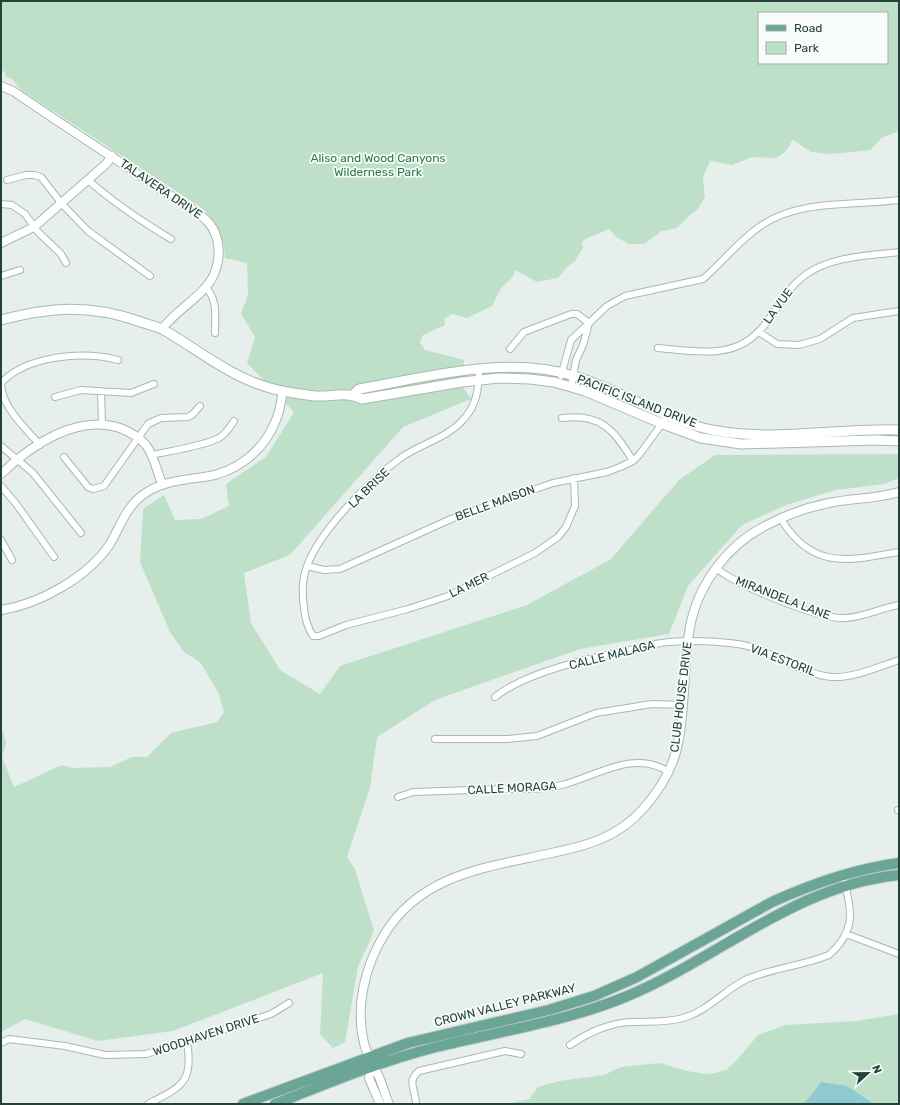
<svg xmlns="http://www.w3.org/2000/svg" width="900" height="1105" viewBox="0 0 900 1105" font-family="Rubik,sans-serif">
<rect width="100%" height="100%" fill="#e6efeb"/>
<path fill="#bfe0c8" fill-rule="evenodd" d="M1,1H899V131L881,138L871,150L831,154L811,152L793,140L785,152L776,158L752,157L732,165L710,161L703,177L705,197L697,210L691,214L677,228L662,231L644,244H629L616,237L609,229L585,239L582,243L583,248L575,261L567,267L558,278L537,282L515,270L513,277L501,288L492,306L467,318L452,314L444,319L445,325L423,335L420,342L425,350L464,360L462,386L471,399L403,427L290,555L244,573L251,623L280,670L320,694L340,666L527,605L611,559L679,480L715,455L899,454V478L884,484L836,490L786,505L742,525L688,586L669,634L580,649L435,700L377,737L370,788L347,857L355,869L374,931L358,967L345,1042L333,1048L320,1034L323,973L173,1031L98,1041L25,1019L1,1032V724L6,744L2,757L14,787L62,765L72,768L110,767L132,757H147L171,733L217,722L224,712L218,692L200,662L184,652L170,632L140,562L143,509L164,495L175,520L201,519L229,506L226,484L266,457L294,412L247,363L255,337L241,314L248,295L247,263L225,258C224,236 217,220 199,206L22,91L12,79L5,76V72L1,70ZM759,13H887V63H759Z
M899,1014V1104H507L529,1099L538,1087L559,1081L604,1075L621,1067L660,1063L687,1071L706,1074L715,1073L726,1070L735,1062L758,1035L786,1025L856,1021Z"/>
<path fill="#8ec9d4" d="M821,1082L847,1086L874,1104H803L810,1097Z"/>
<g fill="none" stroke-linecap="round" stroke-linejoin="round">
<defs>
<path id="minor" d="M7,180L26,175H34L41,177L62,204L88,231L150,276
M88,180C114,203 141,221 171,239
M1,204L12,205L25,214L38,232L61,254L66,263
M1,276L20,270
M205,287C218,298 215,317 215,333
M759,332L777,344L799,345L820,339L853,318L899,311
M658,348C692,351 733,360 759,331C765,326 769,318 774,312C784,297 793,283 808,273C834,256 869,256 899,252
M510,349L524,332L571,314H577L589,323
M479,368C479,388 477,406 462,421C446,438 421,444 402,457C371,479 320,530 307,566C302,579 302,594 304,608C305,618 307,627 313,636H319L346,625L408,609L448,596L535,553L558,537L566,527L575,506L574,478
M561,376L571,340L607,306L625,296L703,279C723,262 739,240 762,225C801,199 854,206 899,200
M571,387L576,360L583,345L589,323
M101,391L102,423
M55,397L81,390L131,393L154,384
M562,418C601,413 614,430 633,461
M40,445C25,428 1,406 1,383C27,355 84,351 118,360
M1,446L33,473L81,533
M152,455C170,451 204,446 219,438C226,434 230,427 234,421
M64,457L88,487L93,489L104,486L148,424L161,418L188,417L192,415L200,406
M1,486L17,505L54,557
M781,519C812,570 848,561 899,552
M1,540L12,560
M307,566L324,570L340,569L451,519L489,505L553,483L607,472L620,467L633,461L639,455L664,421
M716,568C736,585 820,620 846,618C864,617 881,608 899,605
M495,697C526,672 590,658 630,650C643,647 656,643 669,642C691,640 715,641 738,644C771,649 799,674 832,677C854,678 878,667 899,660
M435,739H507L537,736L596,713L652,704L683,705
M398,797L413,792C443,791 472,790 501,789C521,789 543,790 562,785C597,776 634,749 669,772
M898,810H899
M846,934L899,954
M1,1043L9,1039L65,1046L105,1055L146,1054L187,1042L271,1014L289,1003
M570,1045C589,1032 608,1023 631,1022C649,1021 666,1023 683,1018C708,1011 724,990 747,979C773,968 802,966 829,955C859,928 850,909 843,874
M148,1104C181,1087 194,1083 187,1042
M416,1104C416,1090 406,1082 419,1071L505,1051L521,1054"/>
<path id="tertiary" d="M1,86L13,91C61,124 111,156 159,188C172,197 200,212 209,223C219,235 221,254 216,269C209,294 177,308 162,329
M1,243L34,227L106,164L112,156
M1,474C31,445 77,414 120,428C130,432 139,437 146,445C154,456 157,471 162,484
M1,610C40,604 88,577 110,544C119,529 125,510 139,498C157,482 181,480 204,477C236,473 264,451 276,420C280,411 281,401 283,391
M372,1066L369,1078L380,1104
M389,1104C385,1095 383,1086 379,1077C374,1066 367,1056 364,1043C355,1007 365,966 384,935C422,872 491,867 556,852C590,845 619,836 643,809C659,791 673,768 678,744C686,705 683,665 690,627C698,584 728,544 767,525C786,515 809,507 829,503C852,498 876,499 899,492"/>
<path id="secondary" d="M1,320C50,307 89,304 138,321C146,324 156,326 164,330C197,349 229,376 267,387C282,392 299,394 315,396C331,397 348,391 362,399L462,382L499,378L530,379L554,382L585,391L663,424L701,438L741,444L875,440L899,441
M354,394L359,389C427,377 507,355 574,376C621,390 664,420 712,430C773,442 837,428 899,430"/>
<path id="primary" d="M243,1104L408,1043L549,1010L594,996L637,977L772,902C814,883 854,869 899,863
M275,1104C328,1083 381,1061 436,1047C500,1031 564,1022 625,997C718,959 795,885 899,875"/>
</defs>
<use href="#minor" stroke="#a8b8b2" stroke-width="8"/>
<use href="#tertiary" stroke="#a8b8b2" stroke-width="10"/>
<use href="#secondary" stroke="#a4bbb3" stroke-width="11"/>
<use href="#primary" stroke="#c2cac8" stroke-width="12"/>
<use href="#minor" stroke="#fff" stroke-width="6"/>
<use href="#tertiary" stroke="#fff" stroke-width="8"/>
<use href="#secondary" stroke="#fff" stroke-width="9"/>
<use href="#primary" stroke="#6aa596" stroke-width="10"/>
</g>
<g text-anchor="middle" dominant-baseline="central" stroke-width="3.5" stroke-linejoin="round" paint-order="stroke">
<g font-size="12" fill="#2d7a4b" stroke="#f7fbf9">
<text x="378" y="158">Aliso and Wood Canyons<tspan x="378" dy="14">Wilderness Park</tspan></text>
</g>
<g font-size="12" fill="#24423a" stroke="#f7fbf9">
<text transform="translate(161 189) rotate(34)">TALAVERA DRIVE</text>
<text transform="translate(778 306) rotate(-54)">LA VUE</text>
<text transform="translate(637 401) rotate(21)">PACIFIC ISLAND DRIVE</text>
<text transform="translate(369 488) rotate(-44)">LA BRISE</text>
<text transform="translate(495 503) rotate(-20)">BELLE MAISON</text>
<text transform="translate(469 585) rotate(-26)">LA MER</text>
<text transform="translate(783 598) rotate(21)">MIRANDELA LANE</text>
<text transform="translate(612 655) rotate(-14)">CALLE MALAGA</text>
<text transform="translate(783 660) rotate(21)">VIA ESTORIL</text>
<text transform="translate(681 697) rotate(-83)">CLUB HOUSE DRIVE</text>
<text transform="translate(512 788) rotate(-3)">CALLE MORAGA</text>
<text transform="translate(505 1005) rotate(-14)">CROWN VALLEY PARKWAY</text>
<text transform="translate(206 1035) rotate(-18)">WOODHAVEN DRIVE</text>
</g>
</g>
<rect width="900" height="1105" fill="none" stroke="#24423a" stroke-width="4"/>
<rect x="758" y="12" width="130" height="52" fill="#f7fbf9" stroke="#a3b1ad"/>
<rect x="766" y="25" width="20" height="6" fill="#6aa596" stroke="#a3b1ad"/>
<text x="794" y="32" font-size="12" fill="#24423a">Road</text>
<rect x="766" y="42" width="20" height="12" fill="#bfe0c8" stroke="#a3b1ad"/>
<text x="794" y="52" font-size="12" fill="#24423a">Park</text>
<g transform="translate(868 1073) rotate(68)" stroke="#f7fbf9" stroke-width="3" paint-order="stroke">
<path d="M0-3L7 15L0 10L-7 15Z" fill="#24423a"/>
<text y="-6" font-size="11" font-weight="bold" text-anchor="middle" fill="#24423a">N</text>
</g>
</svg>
